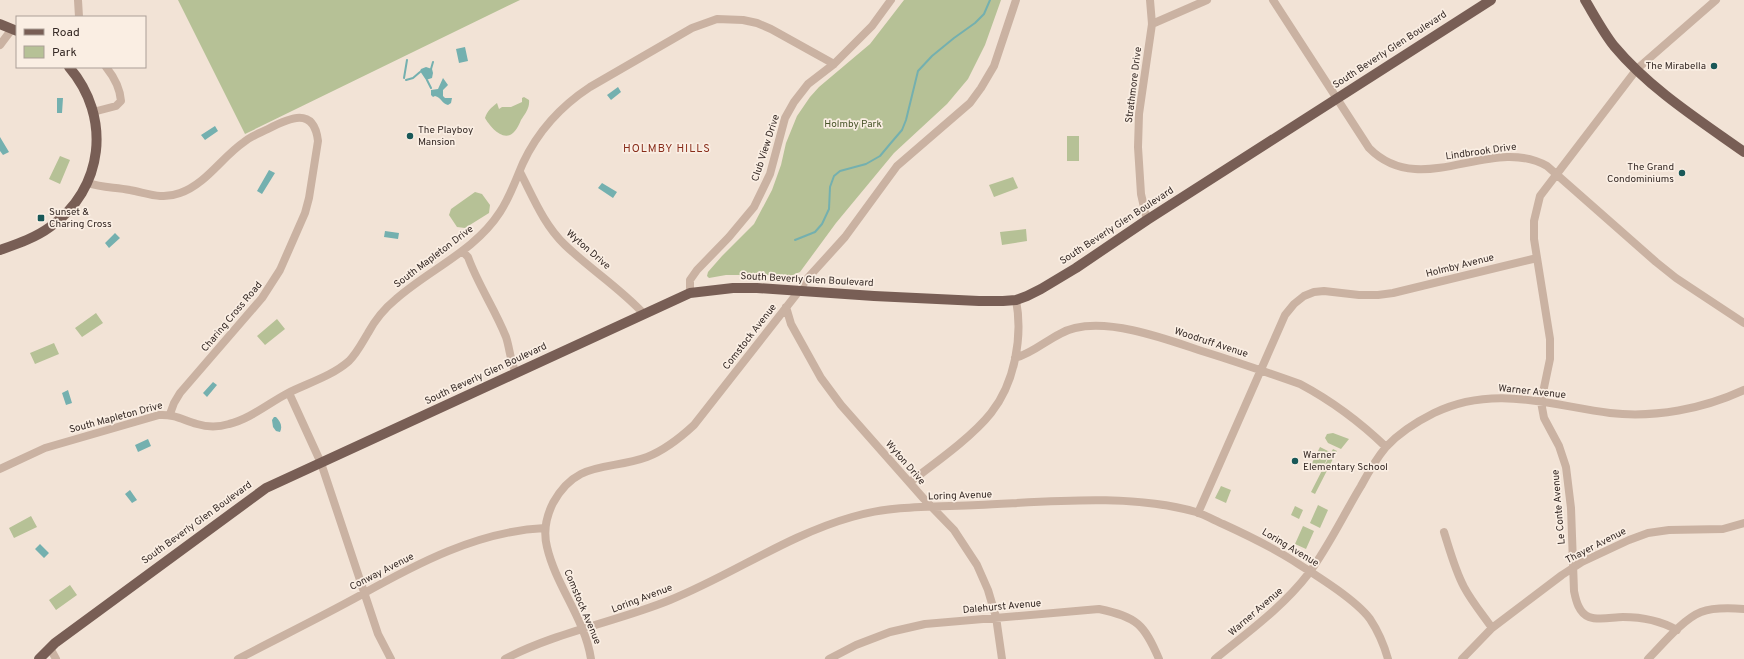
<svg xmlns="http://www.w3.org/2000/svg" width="1744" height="659" viewBox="0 0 1744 659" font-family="Overpass,sans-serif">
<rect width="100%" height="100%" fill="#f2e3d6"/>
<path fill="#b6c196" d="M178,0H520L245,134Z
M904,0H1001L985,45L968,79L947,104L894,153L836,223L800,272L788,277L768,275H726L709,278L707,276L708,272L722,256L754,224L772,190L781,165L786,143L797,116L810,97L819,87L870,44Z
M524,97L529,100C530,108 525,114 521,120C519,125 515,133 510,135C500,139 489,125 485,118C487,111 491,108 497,103L499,109L502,107H511L522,102V98Z
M1067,136H1079V161H1067Z
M60,156L70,160L60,184L49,179Z
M1013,177L1018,188L994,197L989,185Z
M475,192L482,194L490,205L489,213L465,228L457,227L449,215L451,209Z
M1026,229L1027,241L1002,245L1000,232Z
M96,313L103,323L82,337L75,328Z
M277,319L285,329L265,345L257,336Z
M54,343L59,354L35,364L30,353Z
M1333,433L1349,439L1341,449L1328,443L1325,438L1327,434Z
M1320,447L1330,452L1322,470L1311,465Z
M1333,449L1337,451L1315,494L1311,492Z
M1221,486L1231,490L1226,503L1215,498Z
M1318,505L1328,510L1320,528L1310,523Z
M1295,506L1303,510L1299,519L1291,515Z
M31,516L37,527L14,538L9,528Z
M1303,526L1314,531L1306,549L1295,544Z
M70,585L77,595L56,610L49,600Z"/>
<path fill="#74b0af" d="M465,47L468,61L459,63L456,49Z
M426,67L432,69L433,73L432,78L426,80L420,71L421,69Z
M443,78L448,85L443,90V96L445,98H452L451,103L448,105C442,104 441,97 435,96L433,97L431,95V90L438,89Z
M618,87L621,92L611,100L607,95Z
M57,98H63L62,113H57Z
M215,126L218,131L205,140L201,135Z
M0,137L9,152L3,155L0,151Z
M269,170L275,173L262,194L257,191Z
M602,183L617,192L613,198L598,188Z
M385,231L399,233L398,239L384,237Z
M115,233L120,238L109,248L105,243Z
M213,382L217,385L207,397L203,393Z
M68,390L72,403L66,405L62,393Z
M274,417H276C280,421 283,426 280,432L276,431L273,427L272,420Z
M148,439L151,446L138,452L135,445Z
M130,490L137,500L132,503L125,494Z
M40,544L49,553L44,558L35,549Z"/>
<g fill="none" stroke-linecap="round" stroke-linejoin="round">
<path stroke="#74b0af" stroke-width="2" d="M431,69L433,62
M404,78L407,60
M406,80L413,78L420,72
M427,80L431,88
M795,240L815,232L822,224L829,209L830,187L834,176L840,171L866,164L880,156L890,144L902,130L906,120L918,71L932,56L954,38L975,23L984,14L990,0"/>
<path stroke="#cab2a2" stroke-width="8" d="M78,0L79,17
M1273,0L1369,148C1421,201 1491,134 1547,166L1656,262L1676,278L1744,323
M1152,24L1207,0
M0,45L12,29
M93,112L116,106L121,101C120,87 114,77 106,67
M520,172C533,197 544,225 565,245C590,269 620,288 644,314
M88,183C102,188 115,187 130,190C147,193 162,200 180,193C206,184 222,157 244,142C251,136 260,133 268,129C289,118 314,106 318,141L309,198L305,213L280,270L262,298L180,393L174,403L170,414
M1147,220L1141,194L1138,147L1139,114L1152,24L1150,0
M462,251L468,257C478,285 495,309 506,337C510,349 510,361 516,373
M690,293V280L697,270L729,237L754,207L770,174L785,118L794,102L808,84L834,64L872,26L891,0
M786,307L791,324L821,378L841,405L924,499L954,530L977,565L988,590L996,617L1002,659
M1015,358C1037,352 1053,333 1075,328C1114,319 1168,340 1205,352C1237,362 1269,373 1300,384C1332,401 1360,422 1386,447
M289,393L321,463L378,634L391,659
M0,469L45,448L159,415C174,414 183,420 197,424C207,427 219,427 229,424C250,419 269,403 288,393C308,383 332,376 349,361C357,353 362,343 368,333C375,320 385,308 396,299C430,269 475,251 500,212C510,197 516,179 523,163C538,131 561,106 590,87L692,28L717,19L743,20L757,23L771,29L834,64
M910,482C935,463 972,437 991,413C1015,383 1023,336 1016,300
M1198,513L1285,315L1294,304L1304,296L1314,292L1324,291L1359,295H1378L1393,293L1537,258
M1444,532C1450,551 1455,570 1464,587C1472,602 1483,615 1492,628
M1677,630C1661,621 1642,617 1623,617C1613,617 1599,621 1589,617C1579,613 1576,601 1574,591L1571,508L1566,467L1559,446L1544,418L1541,402L1550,359V339L1534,239V221L1540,196L1637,69L1716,0
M50,648L56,659
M238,659C278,638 319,618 359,596C416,564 478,531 545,528
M505,659C556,632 616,622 670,600C732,575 788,535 852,517C892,505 936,507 978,505C1047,502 1129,493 1196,512C1205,515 1214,520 1223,524C1247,535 1270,546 1292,560C1314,574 1355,599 1370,619C1378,631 1384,645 1388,659
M591,659C585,619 556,586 547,547C543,531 546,517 553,503C577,459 609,471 647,457C665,450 680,438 694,425L799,291L806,280L845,237L897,166L970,103L981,88L994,66L1016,0
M829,659L856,645L890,632L925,624L1099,609C1137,617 1144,624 1159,659
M1215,659C1248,632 1283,607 1309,573C1329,546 1344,514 1361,486C1368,473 1376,459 1386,447C1399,433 1416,422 1434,413C1493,384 1549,405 1610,413C1655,418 1703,409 1744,390
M1462,659L1492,628L1562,575L1582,562L1629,540L1648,533L1669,530L1723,529L1744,523
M1648,659C1662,645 1683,619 1701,612C1714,607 1731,608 1744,609"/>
<path stroke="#785e55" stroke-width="10" d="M1585,0C1594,15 1603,32 1614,46C1650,89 1699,120 1744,152
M0,24L17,31
M0,250C17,244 35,238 50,227C104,189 112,117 69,67
M39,659L55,643L266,488L690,293L733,288H757L874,296L979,301H1003L1016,300L1027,296L1041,289L1076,268L1147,220L1491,0"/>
</g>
<g fill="#195858" stroke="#faeee3" stroke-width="1.5">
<circle cx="1714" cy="66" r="4"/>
<circle cx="410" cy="136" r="4"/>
<circle cx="1682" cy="173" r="4"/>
<rect x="37" y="214" width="8" height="8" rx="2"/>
<circle cx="1295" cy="461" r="4"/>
</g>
<g text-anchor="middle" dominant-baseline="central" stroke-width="3.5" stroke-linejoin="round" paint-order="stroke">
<g font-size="10" fill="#352925" stroke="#faeee3">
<text transform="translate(1390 50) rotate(-33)">South Beverly Glen Boulevard</text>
<text transform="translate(1134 85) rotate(-83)">Strathmore Drive</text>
<text transform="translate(766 148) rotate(-72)">Club View Drive</text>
<text transform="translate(1481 152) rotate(-8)">Lindbrook Drive</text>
<text transform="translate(1117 226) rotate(-33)">South Beverly Glen Boulevard</text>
<text transform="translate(588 250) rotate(41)">Wyton Drive</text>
<text transform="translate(434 257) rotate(-37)">South Mapleton Drive</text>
<text transform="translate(1460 266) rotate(-14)">Holmby Avenue</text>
<text transform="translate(807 280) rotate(3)">South Beverly Glen Boulevard</text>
<text transform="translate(232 317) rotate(-50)">Charing Cross Road</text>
<text transform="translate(750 337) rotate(-52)">Comstock Avenue</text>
<text transform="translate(1211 343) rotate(18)">Woodruff Avenue</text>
<text transform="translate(486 374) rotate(-25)">South Beverly Glen Boulevard</text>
<text transform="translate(1532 392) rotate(6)">Warner Avenue</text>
<text transform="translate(116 418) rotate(-15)">South Mapleton Drive</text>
<text transform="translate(905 463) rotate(49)">Wyton Drive</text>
<text transform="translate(960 496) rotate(-2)">Loring Avenue</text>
<text transform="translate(1559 507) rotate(-95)">Le Conte Avenue</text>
<text transform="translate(197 523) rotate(-36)">South Beverly Glen Boulevard</text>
<text transform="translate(1596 546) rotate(-27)">Thayer Avenue</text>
<text transform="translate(1290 548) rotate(31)">Loring Avenue</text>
<text transform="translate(382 572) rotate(-27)">Conway Avenue</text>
<text transform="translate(642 599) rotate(-21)">Loring Avenue</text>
<text transform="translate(582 607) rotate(67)">Comstock Avenue</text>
<text transform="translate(1002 607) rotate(-5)">Dalehurst Avenue</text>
<text transform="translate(1256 612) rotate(-41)">Warner Avenue</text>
</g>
<g font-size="10" fill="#352925" stroke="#faeee3" text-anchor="start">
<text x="1706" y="66" text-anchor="end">The Mirabella</text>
<text x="418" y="130">The Playboy<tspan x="418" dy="12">Mansion</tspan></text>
<text x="1674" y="167" text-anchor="end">The Grand<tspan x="1674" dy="12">Condominiums</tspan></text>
<text x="49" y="212">Sunset &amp;<tspan x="49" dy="12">Charing Cross</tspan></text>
<text x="1303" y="455">Warner<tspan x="1303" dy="12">Elementary School</tspan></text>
</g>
<g font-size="10" fill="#475428" stroke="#faeee3">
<text x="853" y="124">Holmby Park</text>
</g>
<g font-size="11" letter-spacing="1" fill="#882c1a" stroke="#faeee3">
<text x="667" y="149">HOLMBY HILLS</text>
</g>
</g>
<rect x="16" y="16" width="130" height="52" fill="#faeee3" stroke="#ab9f97"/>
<rect x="24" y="29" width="20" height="6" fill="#785e55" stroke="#ab9f97"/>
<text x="52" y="36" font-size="12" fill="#352925">Road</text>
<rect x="24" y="46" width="20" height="12" fill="#b6c196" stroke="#ab9f97"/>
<text x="52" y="56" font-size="12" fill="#352925">Park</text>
</svg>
